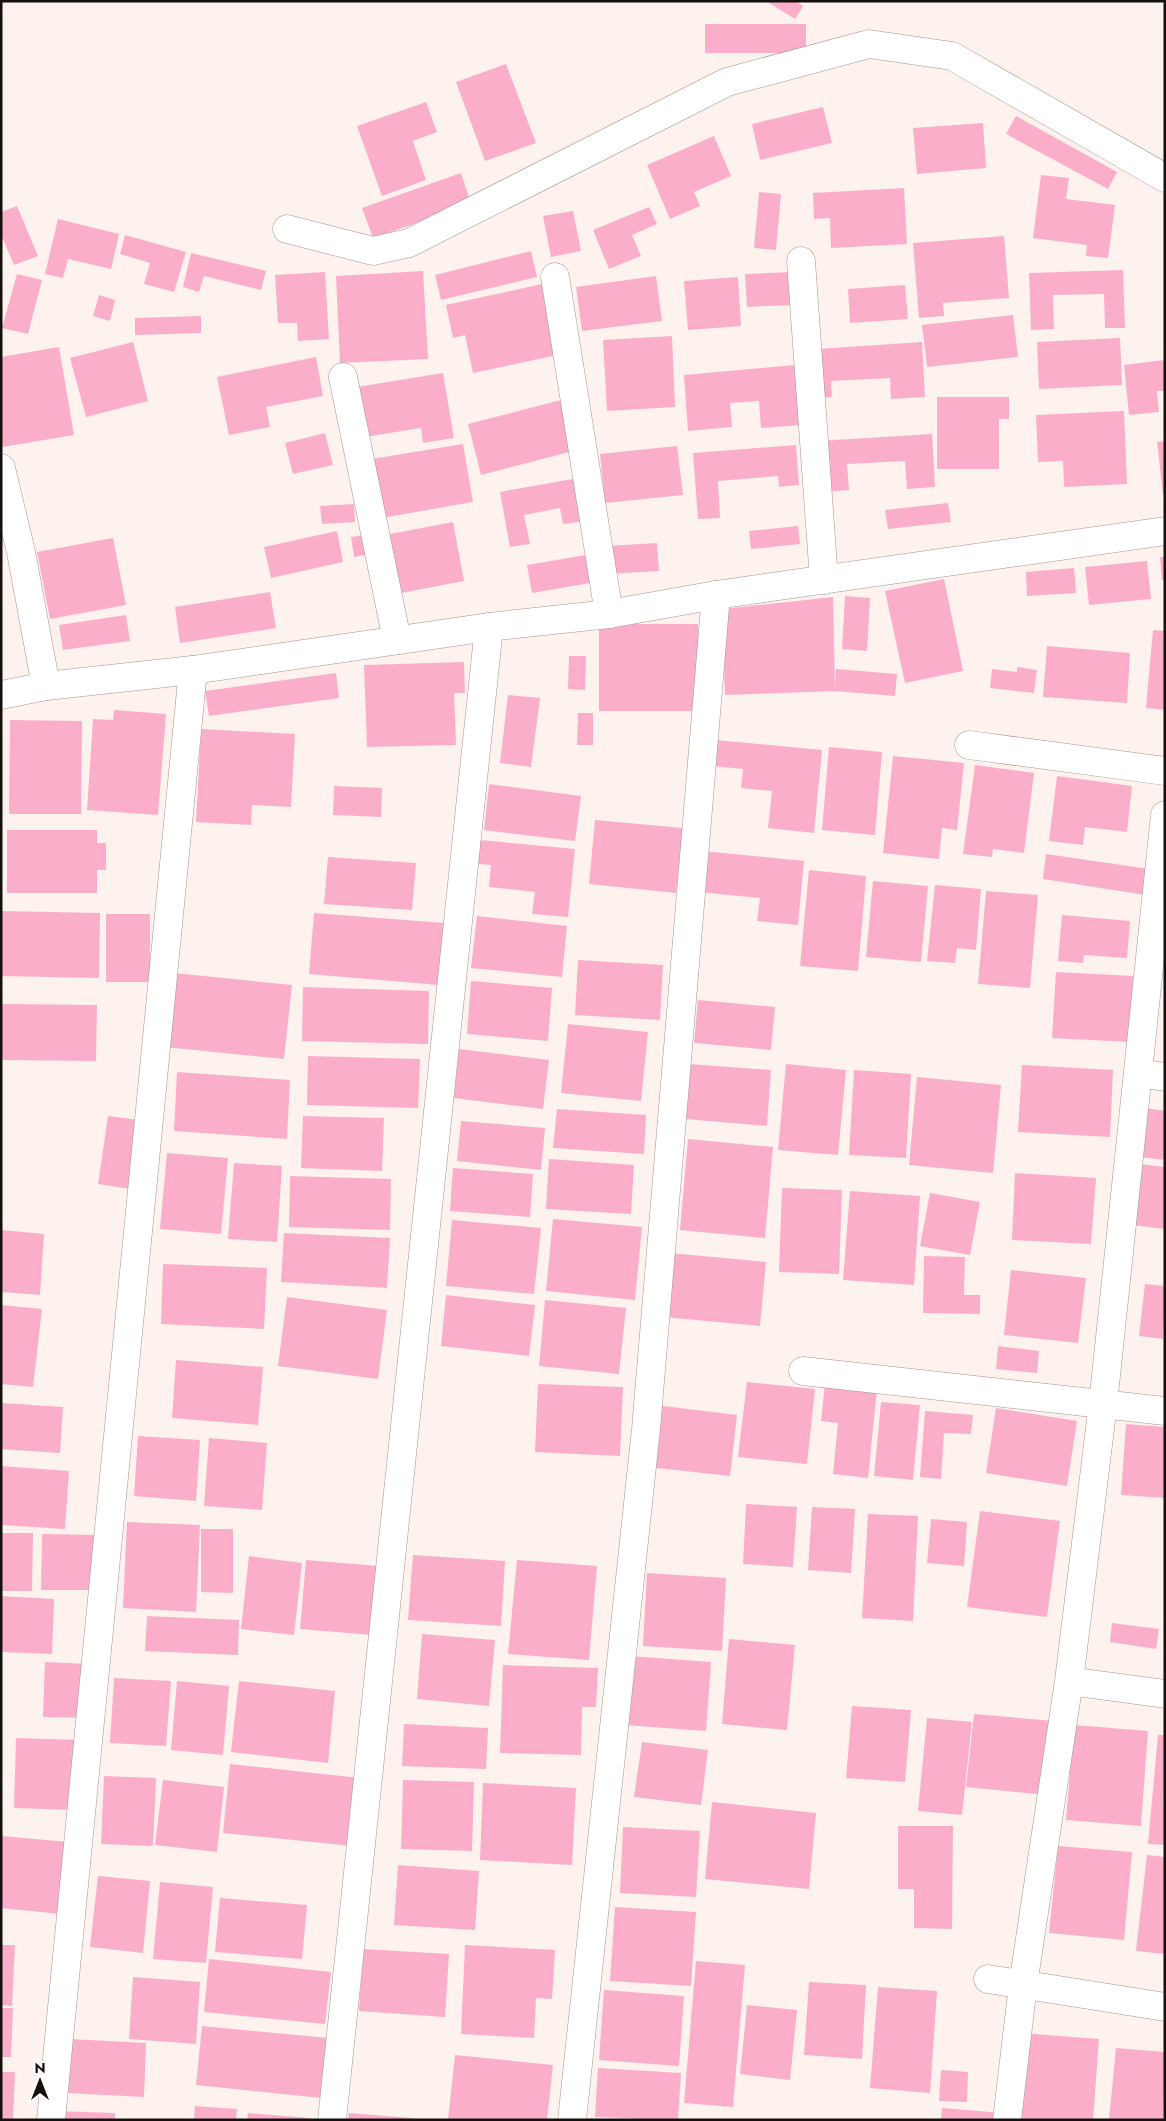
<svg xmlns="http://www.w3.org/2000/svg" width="1166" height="2121" viewBox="0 0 1166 2121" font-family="Jost,sans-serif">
<rect width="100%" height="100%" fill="#fef2ee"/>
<path fill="#fbaeca" d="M766,1H796L803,6L795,19Z
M705,24H806V53H705Z
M506,64L536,143L485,161L456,82Z
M426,102L437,132L413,141L426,180L382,196L357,126Z
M823,107L832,143L760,160L752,124Z
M1016,116L1117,172L1108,189L1006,134Z
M983,123L986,168L917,174L913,128Z
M714,136L731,176L694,192L700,206L670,219L647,165Z
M461,173L471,204L373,238L362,208Z
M1041,175L1069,178L1066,199L1115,205L1108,258L1086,256L1087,245L1033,238Z
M904,188L907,244L831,248L830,218L814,219L813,193Z
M759,192L781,194L776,250L754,248Z
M17,206L38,256L14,265L3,239L1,240V212Z
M649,207L657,224L632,235L641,256L609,269L593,230Z
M573,211L581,251L551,257L543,216Z
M58,219L119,234L111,269L68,259L63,278L45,274Z
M125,235L186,252L174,292L144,284L150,263L120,254Z
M1004,236L1009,298L943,303L944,316L919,318L913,243Z
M531,251L537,277L441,300L435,275Z
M191,253L266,271L261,290L204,276L199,292L183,287Z
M1123,270L1125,328H1105L1104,294L1053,295L1054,329L1031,330L1029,273Z
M423,271L428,359L340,363L336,276Z
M325,272L329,339L298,341L297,323H278L275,275Z
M791,272L792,305L747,307L745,274Z
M17,274L42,280L28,334L2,328Z
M656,276L662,321L582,331L576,287Z
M738,277L741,326L688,330L684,281Z
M542,284L558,355L473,373L465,335L453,338L446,305Z
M905,285L908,319L850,323L848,289Z
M99,295L115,300L110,321L93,316Z
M1013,315L1018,357L927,367L922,325Z
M201,316V333L135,335V318Z
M672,336L675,407L607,411L603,340Z
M1120,338L1122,385L1039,389L1037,342Z
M133,342L148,401L86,417L70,358Z
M922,342L925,397L891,399L890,378L831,381L832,397L821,398L818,349Z
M59,347L74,435L3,447L1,436V357Z
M316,357L323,396L266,407L270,427L229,435L217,377Z
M1165,360V391H1157L1159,412L1129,415L1124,365Z
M795,365L800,425L761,428L759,401L730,403L732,427L688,431L684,375Z
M443,373L454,438L423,443L421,428L365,437L357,387Z
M937,397H1009V419H999V469H937Z
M561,400L573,451L481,475L468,424Z
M1124,411L1127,484L1064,487L1063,461L1038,462L1036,415Z
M325,433L333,465L293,474L285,443Z
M932,434L935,487L907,489L905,461L847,464L849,490L822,492L819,441Z
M1165,441V494L1163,495L1157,442Z
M463,444L473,502L382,518L372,459Z
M796,445L799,485L779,487L778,476L718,481L720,518L698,519L693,453Z
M677,446L683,495L605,503L600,454Z
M578,478L586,521L563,524L560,508L524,515L530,544L510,547L500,492Z
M948,503L951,522L888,529L885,510Z
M354,504L355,522L322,524L320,506Z
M453,522L464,581L401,593L390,534Z
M798,526L800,544L751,549L749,531Z
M337,531L343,562L271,578L264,547Z
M366,535L370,554L354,557L351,537Z
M113,538L126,605L50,619L37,552Z
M657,543L659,571L608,574L606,546Z
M592,554L596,582L532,593L527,565Z
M1160,557H1165V580H1162Z
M1147,561L1151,599L1089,605L1085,567Z
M1074,568L1076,593L1027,596L1026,572Z
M944,579L963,671L905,683L885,591Z
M270,592L276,628L180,643L175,607Z
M845,596L870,598L867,651L842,649Z
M833,597L835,688L836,669L897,674L895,696L835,691L725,695L722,609Z
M126,615L130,641L63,650L59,625Z
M599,624H698V711H599Z
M1153,630L1165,631V710L1146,708Z
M1047,646L1130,653L1127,703L1043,697Z
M569,656H586L585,690L568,689Z
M464,662L465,693H454L456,745L367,747L364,665Z
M1017,667L1037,670L1034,693L990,688L992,669L1017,672Z
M336,673L339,698L209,716L205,691Z
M508,695L540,698L531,767L500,763Z
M114,710L166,714L158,815L87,810L93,719L113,720Z
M578,713H593V745H577Z
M10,720L82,721L81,814H9Z
M201,729L295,734L291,807L252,805L251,825L196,822Z
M716,740L822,750L814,833L768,828L772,791L741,788L743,769L713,766Z
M829,747L882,752L875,835L822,830Z
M893,756L964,763L957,830L942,828L939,859L883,853Z
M975,765L1034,773L1024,853L993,849L992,857L963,854Z
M1057,776L1132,786L1127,832L1085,827L1083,845L1049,841Z
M489,784L581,796L575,841L484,830Z
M334,786L382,788L381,817L333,815Z
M595,820L683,828L676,893L589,884Z
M7,830H97V843H106V870H97V893H7Z
M480,840L575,849L568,917L532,914L535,892L489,887L491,865L478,864Z
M703,851L804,861L798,925L757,921L760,898L699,892Z
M1046,854L1149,869L1145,895L1043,879Z
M328,857L416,863L412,910L324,904Z
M809,870L866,876L858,971L800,966Z
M873,881L928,886L921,962L866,957Z
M935,885L981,889L976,950L957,948L955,963L927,961Z
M986,891L1038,895L1030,988L978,984Z
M1,911L100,913L99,978L1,976Z
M314,913L444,923L439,985L309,974Z
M106,914H150V982H106Z
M1062,915L1130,921L1127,958L1084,955L1083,963L1058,961Z
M477,916L567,926L562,977L471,968Z
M578,960L663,965L660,1020L575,1015Z
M1056,972L1133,976L1130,1042L1052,1038Z
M173,973L292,985L284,1059L165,1047Z
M471,981L552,988L548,1041L467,1034Z
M303,987L429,991L428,1044L302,1041Z
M698,1000L775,1007L771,1050L694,1043Z
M1,1004L97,1005L96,1061L1,1060Z
M568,1024L648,1032L641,1101L561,1093Z
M459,1049L549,1060L543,1109L454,1098Z
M308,1056L420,1059L418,1108L307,1105Z
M689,1064L771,1070L767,1126L685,1119Z
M786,1064L846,1070L838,1155L778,1150Z
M1022,1065L1113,1070L1110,1137L1018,1132Z
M854,1070L911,1074L906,1158L849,1155Z
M177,1072L290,1080L287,1139L174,1131Z
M917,1077L1001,1085L993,1173L909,1165Z
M1145,1108L1165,1111V1160L1139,1157Z
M557,1109L646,1115L644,1154L553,1148Z
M108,1116L140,1120L131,1189L98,1184Z
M303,1116L384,1118L382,1171L301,1168Z
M461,1121L545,1128L541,1170L457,1161Z
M688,1139L773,1147L765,1238L680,1230Z
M167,1153L228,1158L221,1234L160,1229Z
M549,1159L634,1165L631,1214L546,1209Z
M234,1163L282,1166L277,1242L228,1239Z
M1139,1164L1165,1167V1229L1132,1225Z
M453,1168L533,1174L530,1217L450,1211Z
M1015,1173L1096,1178L1091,1244L1012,1240Z
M290,1176L391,1179L390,1230L289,1227Z
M782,1188L842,1190L839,1274L779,1272Z
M850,1191L920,1196L914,1285L843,1280Z
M930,1193L980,1202L970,1255L920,1246Z
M553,1219L642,1227L635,1300L546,1291Z
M452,1220L541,1228L534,1294L446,1286Z
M1,1230L44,1234L40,1295L1,1292Z
M284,1233L390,1238L387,1288L281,1282Z
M670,1253L766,1262L760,1326L664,1317Z
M924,1256L965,1257L964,1295H980V1314L923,1313Z
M163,1264L267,1268L264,1329L161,1324Z
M1011,1270L1086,1278L1078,1343L1004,1335Z
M1145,1284L1165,1286L1163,1339L1139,1336Z
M446,1295L535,1305L529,1356L441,1346Z
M287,1297L387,1310L378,1379L278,1366Z
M545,1300L626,1308L619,1374L539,1366Z
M1,1305L42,1309L33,1387L1,1384Z
M998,1346L1039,1351L1037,1373L996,1369Z
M176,1360L263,1367L258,1425L172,1418Z
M747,1382L815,1389L807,1464L738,1457Z
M825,1383L877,1389L868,1478L833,1474L838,1423L821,1421Z
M538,1384L623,1387L620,1456L535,1452Z
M881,1402L920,1405L913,1480L874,1476Z
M1,1403L63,1407L60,1453L1,1449Z
M655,1405L737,1415L730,1476L648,1467Z
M996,1408L1077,1421L1067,1486L986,1473Z
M925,1411L973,1415L971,1434L944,1433L941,1479L920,1477Z
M1126,1424L1165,1427V1498L1121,1495Z
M138,1436L200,1440L196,1501L134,1496Z
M209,1438L267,1443L262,1510L204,1506Z
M1,1466L69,1471L65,1529L1,1525Z
M746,1504L797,1507L793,1567L743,1564Z
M812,1507L855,1509L851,1573L808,1570Z
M980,1511L1060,1521L1047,1617L967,1607Z
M868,1514L918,1516L913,1621L862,1618Z
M931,1519L967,1522L964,1566L927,1563Z
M127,1522L200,1525L196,1612L123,1608Z
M201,1529H233V1593L201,1592Z
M1,1533H33L32,1591H1Z
M42,1534L98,1535L97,1590H41Z
M413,1555L505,1561L501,1626L408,1620Z
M249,1556L302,1563L294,1635L241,1629Z
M306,1560L378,1566L372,1635L300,1629Z
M517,1560L597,1566L589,1660L508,1654Z
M647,1573L726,1578L722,1651L643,1646Z
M1,1596L54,1599L52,1654L1,1652Z
M147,1616L239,1620L238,1655L145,1651Z
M1112,1623L1159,1629L1156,1649L1110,1642Z
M422,1634L495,1640L489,1706L417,1699Z
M729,1639L795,1645L787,1730L722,1724Z
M630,1656L711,1662L706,1731L625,1725Z
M45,1662L90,1664L88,1718L43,1717Z
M503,1665L598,1668L596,1707H582L581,1755L500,1753Z
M114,1678L171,1681L166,1746L110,1743Z
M177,1681L229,1686L223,1755L171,1750Z
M239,1681L335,1691L328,1763L231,1752Z
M852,1706L911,1710L905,1782L846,1778Z
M974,1714L1054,1721L1047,1795L966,1787Z
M927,1718L972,1722L962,1815L918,1811Z
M404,1724L488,1728L486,1769L402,1766Z
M1074,1725L1148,1731L1141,1826L1066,1820Z
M1158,1735H1165V1845L1148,1844Z
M16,1738L80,1740L77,1810L14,1808Z
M642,1742L708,1750L701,1805L634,1797Z
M230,1764L360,1778L353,1846L223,1833Z
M104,1776L156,1778L153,1846L101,1844Z
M163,1780L224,1787L217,1852L155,1845Z
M403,1780L474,1782L472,1851L401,1849Z
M483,1783L576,1788L572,1865L480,1860Z
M712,1802L816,1813L809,1889L705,1879Z
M898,1826H953L952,1929L914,1928V1889H898Z
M623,1827L700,1831L696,1897L620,1893Z
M2,1836L68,1842L61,1914L1,1908Z
M1058,1846L1132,1852L1124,1940L1049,1933Z
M1147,1855L1165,1857V1954L1136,1951Z
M398,1865L479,1871L475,1930L394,1925Z
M98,1876L150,1881L143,1953L90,1947Z
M160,1882L213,1887L206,1963L153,1959Z
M220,1898L307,1905L302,1959L215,1952Z
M615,1907L696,1912L691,1986L610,1981Z
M1,1945H15L12,2006L1,2005Z
M465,1945L555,1950L552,1999L536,1998L534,2038L461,2034Z
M363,1949L449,1954L445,2017L359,2011Z
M209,1959L331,1972L325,2024L204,2012Z
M696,1961L745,1965L733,2107L684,2103Z
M133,1977L200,1982L196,2044L129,2039Z
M809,1982L866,1985L862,2059L804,2055Z
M878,1987L937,1991L930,2093L870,2088Z
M604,1990L684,1996L679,2066L599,2060Z
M747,2005L797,2010L790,2080L740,2074Z
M1,2008H13L11,2057H1Z
M202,2026L328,2038L321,2098L196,2085Z
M1021,2033L1099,2039L1093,2120H1015Z
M70,2039L146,2043L144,2097L67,2093Z
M1116,2048L1165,2052L1163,2120H1109Z
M455,2055L553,2065L547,2120H448Z
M598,2068L681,2073L678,2120L595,2117Z
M941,2070L968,2072L967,2102L939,2101Z
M1,2072H15L13,2120H1Z
M195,2106L237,2109L236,2120H194Z
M942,2108L1003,2113V2120H941Z
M56,2111L115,2113V2120H56Z
M248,2113L310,2118V2120H247Z
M349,2113L412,2118V2120H348Z"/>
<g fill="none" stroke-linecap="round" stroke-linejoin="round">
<defs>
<path id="street" d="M287,229L373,251L409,243L727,82L869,44L952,56L1165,178
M801,261L824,580
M555,277L609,614
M343,377L397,640
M1,468L21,552L46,686
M969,745L1165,771
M1138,1073L1165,1077
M803,1371L1165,1411
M1069,1681L1165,1694
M988,1979L1165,2007
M51,2120L193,670
M332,2120L489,627
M572,2120L646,1429L716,595
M1007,2120L1023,1985L1069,1681L1103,1404L1165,815"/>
<path id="secondary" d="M1,695L46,686L193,670L489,627L609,614L716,595L1165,531"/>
</defs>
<use href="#street" stroke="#a09591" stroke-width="29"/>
<use href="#secondary" stroke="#a09591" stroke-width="29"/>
<use href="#street" stroke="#fff" stroke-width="28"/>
<use href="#secondary" stroke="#fff" stroke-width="28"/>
</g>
<rect width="1166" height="2121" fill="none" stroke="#14100e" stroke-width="5"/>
<g transform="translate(40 2081)" stroke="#ffffff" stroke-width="4" paint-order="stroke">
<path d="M0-4L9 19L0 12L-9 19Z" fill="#14100e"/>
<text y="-8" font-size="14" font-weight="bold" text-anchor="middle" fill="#14100e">N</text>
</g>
</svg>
